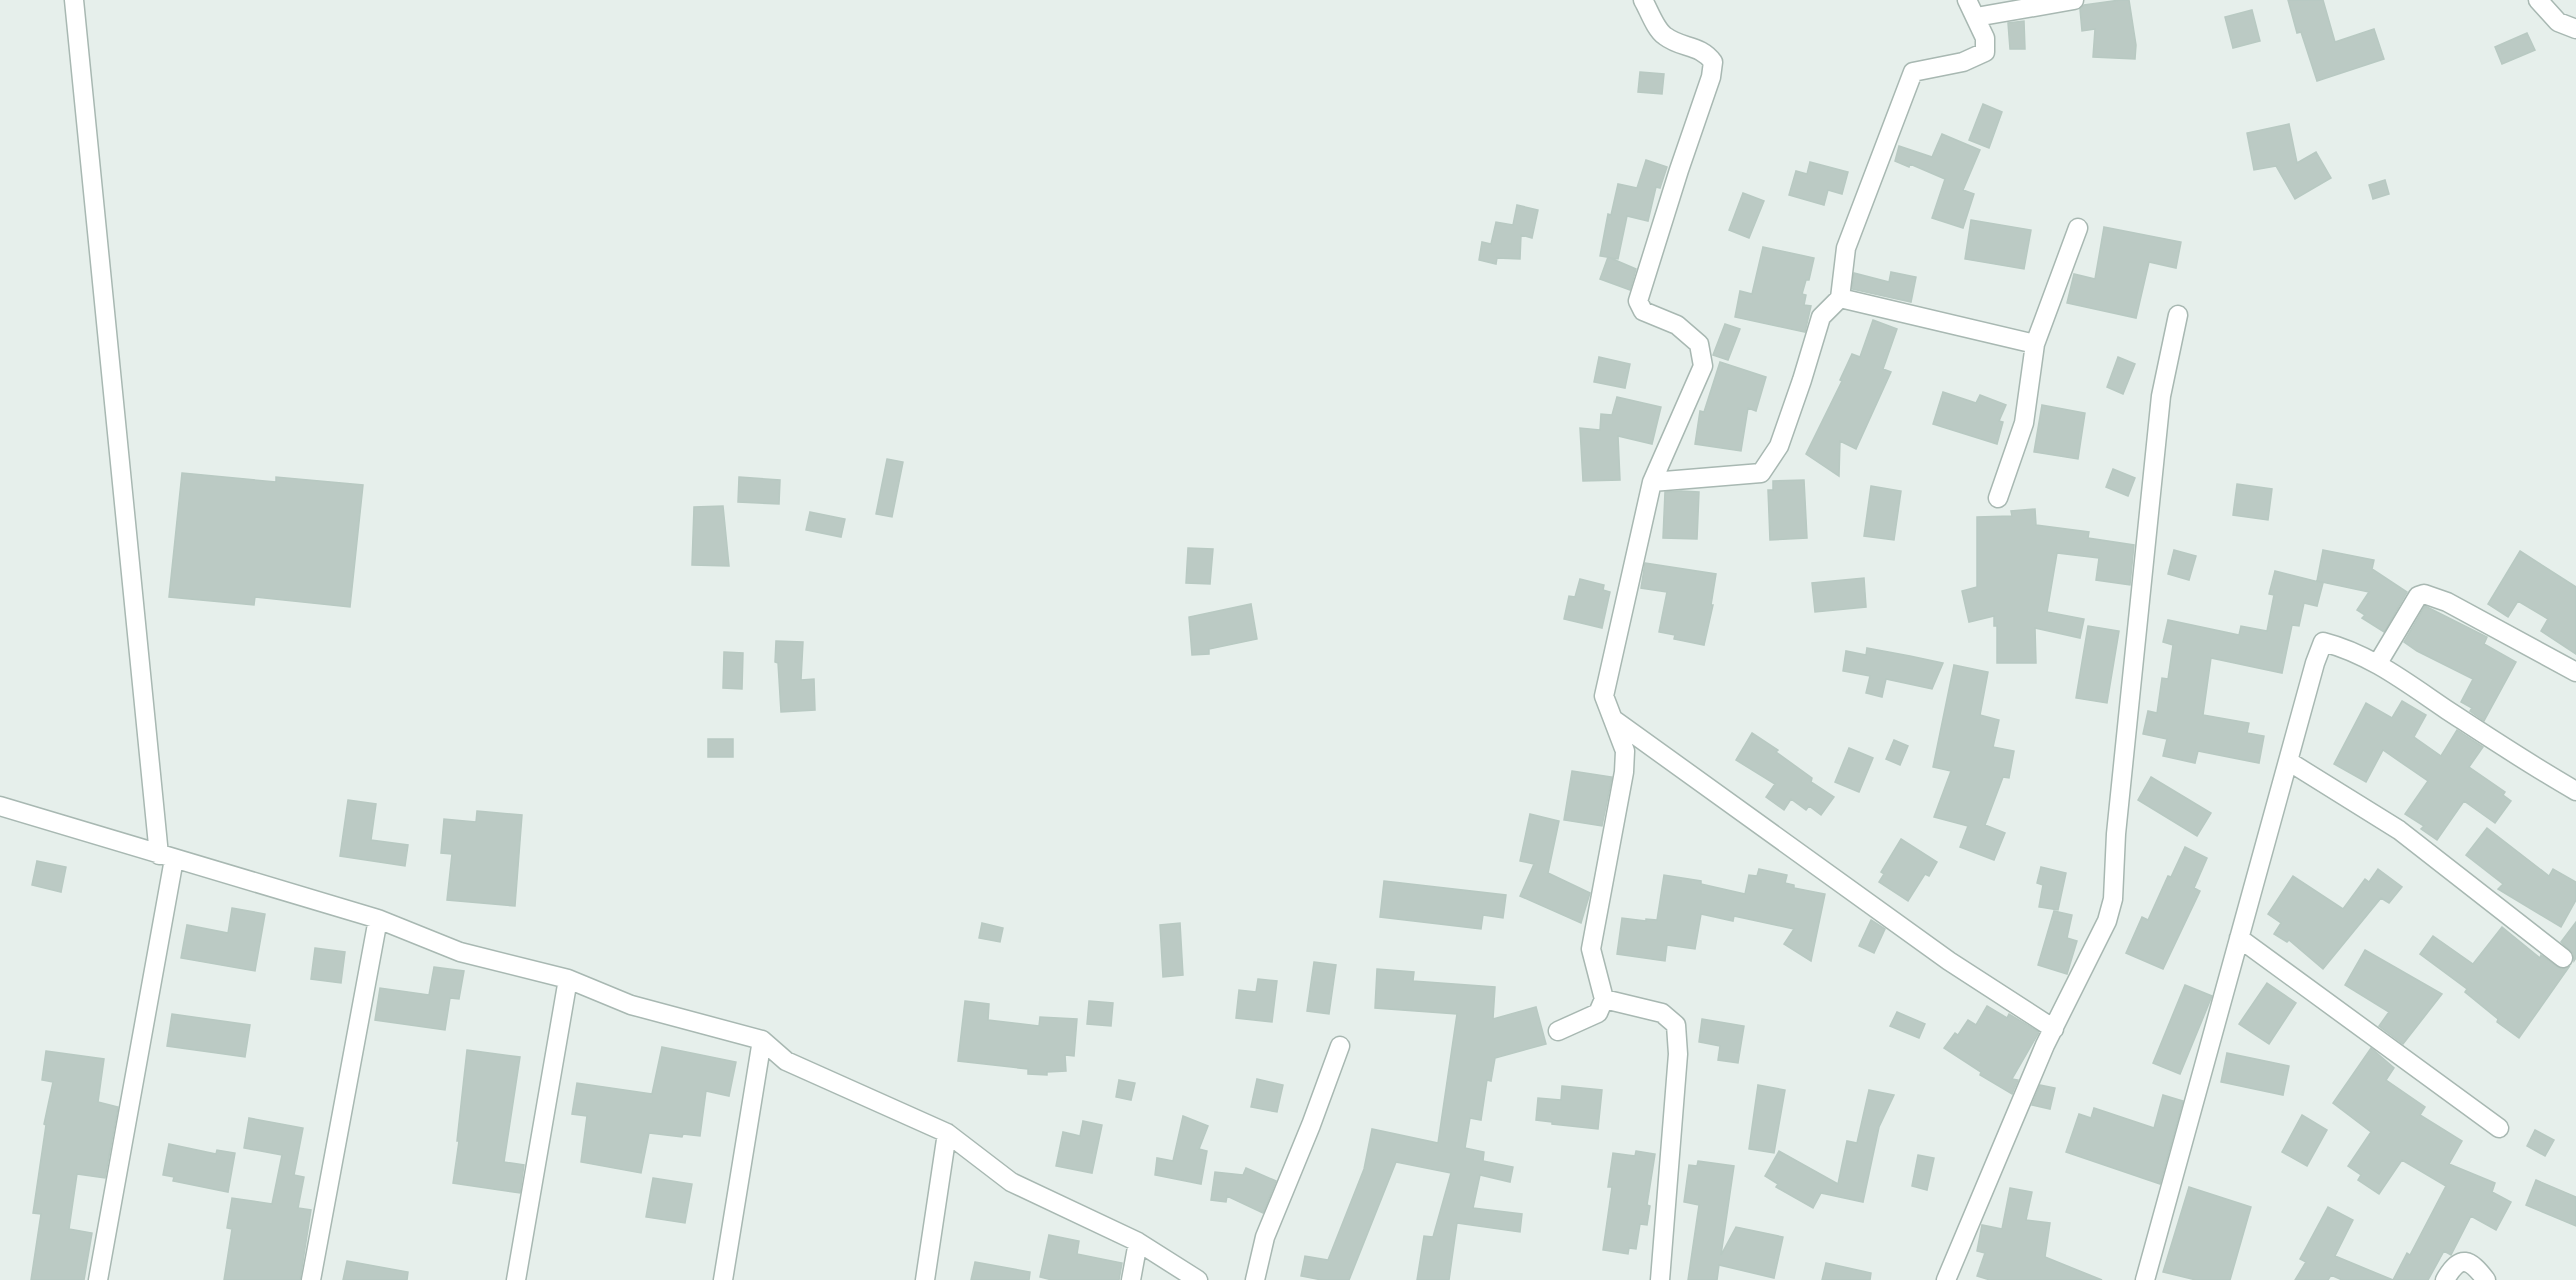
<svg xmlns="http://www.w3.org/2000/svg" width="2576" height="1280" viewBox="0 0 2576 1280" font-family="'Varela Round',sans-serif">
<rect width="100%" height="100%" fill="#e6efeb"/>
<path fill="#bbcac4" stroke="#b8c9c2" stroke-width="1.5" d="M2120,0H2129L2136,45L2135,59L2093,57L2095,29L2082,31L2080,9L2084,5Z
M2288,0H2323L2335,42L2374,29L2384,59L2317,81L2301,32L2297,33Z
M2252,10L2260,41L2233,48L2225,17Z
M2024,21L2025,49H2010L2008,23Z
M2527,33L2535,50L2502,64L2495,47Z
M1640,72L1664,74L1662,94L1638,92Z
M1983,104L2002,112L1989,148L1969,140Z
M2289,124L2297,163L2316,152L2331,178L2295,199L2276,166L2254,170L2247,133Z
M1942,134L1980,150L1963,190L1974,194L1963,228L1932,218L1945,179L1910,164L1909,167L1895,161L1899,146L1932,157Z
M1646,160L1667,167L1660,188L1656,187L1648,221L1627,216L1618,259L1600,256L1608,214L1611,215L1618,184L1637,188Z
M1810,162L1848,172L1842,194L1828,190L1824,205L1789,195L1796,171L1807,174Z
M2385,180L2389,194L2373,199L2369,185Z
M1743,193L1764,201L1749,238L1729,230Z
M1517,205L1538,210L1532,238L1521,235L1520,259L1497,258L1496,264L1479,260L1482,242L1491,244L1496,222L1513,225Z
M1971,220L2031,230L2024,269L1965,259Z
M2104,227L2181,242L2176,268L2149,262L2136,318L2067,303L2074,274L2095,279Z
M1763,247L1814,258L1809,280H1806L1802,294L1806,295L1804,305L1811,306L1805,332L1735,317L1740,291L1752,294Z
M1608,257L1636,269L1630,290L1600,279Z
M1891,272L1916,277L1911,302L1852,289L1854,273L1889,282Z
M1873,320L1897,329L1883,369L1891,372L1856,449L1840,441L1839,476L1806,454L1842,381L1840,380L1852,354L1860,357Z
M1725,324L1740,329L1728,360L1713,355Z
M1599,357L1630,364L1625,388L1594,382Z
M2118,357L2135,364L2123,394L2107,387Z
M1720,362L1766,377L1756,411L1748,408L1741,451L1695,444L1700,411L1704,412Z
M1943,392L1976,403L1980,395L2006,405L1999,421L2003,422L1997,444L1933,424Z
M1617,397L1661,407L1652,444L1618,436L1620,480L1583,481L1580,428L1600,430L1601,414L1612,415Z
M2042,405L2085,413L2078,459L2034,452Z
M887,459L903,462L892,517L876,514Z
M2113,469L2135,478L2128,496L2106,487Z
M182,473L276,482V477L363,485L350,607L255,597L254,605L169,597Z
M739,477L780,480L779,504L738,502Z
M1804,480L1807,538L1770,540L1768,490H1773V481Z
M2237,484L2272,489L2268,520L2233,515Z
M1871,486L1901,491L1894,540L1864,536Z
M1681,491L1699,492L1697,539L1663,538L1665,492Z
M723,506L729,566L692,565L694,507Z
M2035,509L2036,525L2089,532L2088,538L2134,545L2130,585L2096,580L2099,558L2057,553L2047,612L2084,619L2080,638L2035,628L2036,663H1997V626H1994V616L1969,622L1962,591L1977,587V517L2012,516L2011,511Z
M810,512L845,519L841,537L806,530Z
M1188,548L1213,549L1210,584L1186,583Z
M2174,550L2196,556L2189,580L2168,574Z
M2323,550L2374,560L2372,569L2407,592L2384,632L2362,618L2365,615L2357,610L2369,592L2317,581Z
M2520,551L2576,587V654L2541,631L2548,619L2518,601L2508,617L2488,604Z
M1645,563L1716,574L1711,605H1713L1704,645L1674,639L1675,635L1659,632L1667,592L1641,588Z
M2275,571L2323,583L2317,606L2304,603L2299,626L2292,625L2282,673L2211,658L2203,715L2249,723L2247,733L2264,736L2259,763L2198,751L2195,763L2163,756L2167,739L2143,734L2148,711L2157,713L2162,678L2168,679L2173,645L2163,642L2168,620L2239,635L2241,626L2267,631L2274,595L2269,594Z
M1864,578L1866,607L1815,612L1812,583Z
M1580,579L1604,585L1603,590L1610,592L1602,628L1564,619L1569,596L1575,597Z
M1251,604L1257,639L1209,649V654L1192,655L1189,617Z
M2425,606L2487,637L2484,644L2516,662L2484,721L2470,711L2472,708L2461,702L2473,679L2417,651L2404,642Z
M2088,626L2119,631L2107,703L2076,698Z
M776,641L803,642L801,680L814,679L815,710L781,712L778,663L775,662Z
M1867,648L1910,656L1943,663L1932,689L1886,679L1882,697L1866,693L1870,676L1843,671L1846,651L1866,655Z
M724,652L743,653L742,689L723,688Z
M1954,665L1988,672L1980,715L1999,720L1993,747L2014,751L2009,778L2003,777L1985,825L2005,833L1994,860L1960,847L1968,826L1934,817L1951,771L1933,767Z
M2402,701L2426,715L2414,737L2441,756L2457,730L2483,747L2469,767L2505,792L2503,795L2511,801L2495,823L2464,801L2437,840L2421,829L2424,826L2405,814L2428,781L2383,750L2366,782L2334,764L2366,703L2392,718Z
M1752,733L1778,750L1776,752L1812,778L1811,782L1834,797L1821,815L1809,806L1806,810L1791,799L1784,810L1766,797L1775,784L1736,760Z
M708,739H733V757H708Z
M1894,740L1908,746L1900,765L1886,759Z
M1849,748L1873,758L1859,792L1835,782Z
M1572,771L1612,777L1602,826L1564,820Z
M2151,777L2211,813L2197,836L2138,800Z
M348,800L376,804L371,840L408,845L405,866L340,856Z
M477,811L522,815L515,906L447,900L452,854L441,853L444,819L476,822Z
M1530,814L1559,821L1548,873L1590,893L1581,923L1520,896L1534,864L1520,861Z
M2487,828L2549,876L2553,869L2576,882V900L2561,927L2498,889L2503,884L2466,855Z
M1901,839L1937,862L1929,876L1925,874L1908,901L1879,882L1884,874L1881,872Z
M2185,847L2207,858L2194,888L2200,891L2163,969L2126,953L2142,917L2148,920L2168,876L2171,877Z
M37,861L66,867L61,892L32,885Z
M2041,867L2066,873L2058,910L2039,907L2043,885L2037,883Z
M1759,869L1787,875L1785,883L1794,885V888L1825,894L1811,961L1784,944L1794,929L1734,916L1733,921L1701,914L1695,949L1667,945L1665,961L1617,954L1622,918L1646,921V919L1657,920L1664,875L1701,881V884L1745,894L1749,875L1757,876Z
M2378,869L2402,887L2389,903L2381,898L2323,969L2289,940L2287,942L2274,934L2281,923L2268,914L2293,876L2343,909L2365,879L2369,882Z
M1384,881L1506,895L1503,918L1483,915L1481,929L1380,917Z
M232,908L265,914L255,971L181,958L187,925L228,933Z
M2054,911L2072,915L2067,938L2077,941L2067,974L2038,965Z
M1871,920L1885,929L1874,953L1859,946Z
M2576,922V958L2574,961L2573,953L2561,942Z
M982,923L1003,928L1000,942L979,938Z
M1180,923L1183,975L1163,977L1160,925Z
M2502,927L2540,958L2541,955L2561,969L2569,967L2519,1038L2497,1022L2498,1019L2465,992L2467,989L2420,954L2433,936L2473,964Z
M315,948L345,952L341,983L311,979Z
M2365,950L2442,994L2403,1044L2379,1026L2389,1012L2345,985Z
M1314,962L1336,965L1329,1014L1307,1011Z
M434,967L464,971L459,999L450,998L445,1030L375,1020L380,988L429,995Z
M1377,969L1414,972L1413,981L1495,987L1493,1019L1536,1007L1546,1044L1495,1058L1491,1081L1487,1080L1481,1120L1470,1118L1465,1148L1484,1152L1483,1161L1513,1167L1510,1182L1480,1175L1473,1208L1522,1214L1520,1232L1457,1223L1449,1280H1417L1424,1236L1433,1237L1451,1173L1396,1162L1349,1280H1322L1301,1276L1305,1256L1328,1260L1364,1169L1372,1129L1438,1143L1457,1014L1375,1008Z
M1258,979L1277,981L1272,1022L1236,1018L1239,990L1256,992Z
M2267,983L2296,1003L2269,1044L2239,1024Z
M2185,985L2212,996L2180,1074L2153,1063Z
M965,1001L989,1004L988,1020L1039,1026L1040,1017L1077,1019L1074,1056L1065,1055L1066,1071L1047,1072V1075L1028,1074V1069L958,1061Z
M1089,1001L1113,1003L1111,1026L1087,1024Z
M1987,1006L2007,1018L2009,1014L2039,1032L2012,1079L2018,1080L2012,1094L1980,1075L1981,1072L1944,1048L1955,1033L1958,1035L1968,1020L1976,1025Z
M1897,1012L1925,1024L1919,1038L1890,1026Z
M172,1014L250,1025L245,1057L167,1046Z
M1702,1019L1744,1026L1738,1063L1718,1060L1720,1046L1699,1042Z
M662,1047L736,1062L729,1096L706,1091L700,1136L683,1134L682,1137L649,1133L641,1173L581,1162L587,1116L572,1114L577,1083L652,1094Z
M2371,1048L2394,1068L2386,1080L2425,1107L2420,1115L2462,1141L2449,1164L2495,1183L2492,1192L2511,1202L2496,1230L2471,1216L2451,1255L2444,1251L2428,1280H2342L2331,1275L2328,1280H2295L2306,1262L2300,1259L2328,1207L2353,1220L2335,1256L2393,1280L2407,1253L2410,1255L2446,1186L2402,1160L2379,1194L2358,1180L2361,1175L2348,1166L2371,1132L2333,1103Z
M467,1050L520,1057L504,1162L524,1165L520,1193L453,1183L459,1141H457Z
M46,1051L104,1059L98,1102L118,1107L105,1178L77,1174L69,1229L92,1233L84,1280H31L41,1214L33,1213L46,1125L44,1124L53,1082L42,1080Z
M2227,1053L2289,1066L2283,1095L2221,1082Z
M1257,1079L1283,1085L1277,1112L1251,1107Z
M1119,1080L1135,1083L1131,1100L1116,1097Z
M1758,1085L1785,1090L1774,1153L1749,1149Z
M2040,1085L2055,1088L2050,1109L2032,1105Z
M1562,1086L1602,1090L1598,1129L1552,1124V1122L1536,1120L1538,1098L1561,1100Z
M1869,1090L1894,1095L1879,1127L1863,1202L1821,1193L1813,1208L1776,1187L1778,1184L1765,1176L1779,1151L1838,1184L1847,1141L1857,1143Z
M2163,1095L2183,1101L2160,1184L2066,1152L2079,1114L2091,1118L2094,1108L2154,1128Z
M2302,1115L2327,1130L2307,1166L2282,1152Z
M1183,1116L1208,1126L1199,1149L1207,1151L1201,1184L1155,1175L1157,1158L1173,1161Z
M249,1118L303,1128L294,1175L304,1177L298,1208L311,1210L300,1280H224L232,1229L227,1228L232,1198L272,1204L282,1155L244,1148Z
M1083,1121L1102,1125L1092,1173L1056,1166L1063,1132L1080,1136Z
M2535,1130L2554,1140L2545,1156L2527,1146Z
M169,1144L216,1154L217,1150L235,1153L228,1192L173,1181L174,1177L163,1175Z
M1636,1151L1655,1154L1647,1205L1650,1206L1647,1225L1640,1224L1636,1249L1629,1248L1628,1254L1603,1250L1612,1187H1608L1613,1153L1635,1156Z
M1918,1155L1934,1158L1927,1190L1912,1186Z
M1698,1161L1734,1166L1721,1255L1736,1227L1783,1237L1774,1278L1719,1265L1717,1280H1688L1699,1205L1684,1202L1689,1165L1697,1166Z
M1246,1168L1276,1181L1263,1213L1227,1196L1226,1202L1211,1200L1215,1172L1243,1175Z
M653,1178L692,1184L685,1223L646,1217Z
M2536,1180L2576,1197V1226L2526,1205Z
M2189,1187L2251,1207L2230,1280H2196L2163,1272Z
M2010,1188L2032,1192L2026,1220L2050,1223L2045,1257L2102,1280H1990L1977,1276L1985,1253L1977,1251L1982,1225L2002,1229Z
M1049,1235L1079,1241L1077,1254L1122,1263L1119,1280H1052L1040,1277Z
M347,1261L408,1272L407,1280H343Z
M975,1262L1030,1272L1029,1280H971Z
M1826,1263L1871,1273L1870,1280H1822Z"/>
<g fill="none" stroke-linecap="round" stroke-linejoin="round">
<defs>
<path id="street" d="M74,0L159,855
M2538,0L2558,22L2576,29
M1976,17L2074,0
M1840,298L2035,344L2078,228
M1652,482L1761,473L1779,446L1802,380L1821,317L1840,298L1846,248L1913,72L1963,62L1985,52V38L1967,0
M1998,498L2024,423L2035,344
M2378,663L2418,596L2424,594L2447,602L2576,672
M1613,719L1949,961L2054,1029
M2288,761L2399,830L2563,958
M0,806L378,919L460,952L568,979L631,1005L762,1040L786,1061L947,1133L1011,1182L1138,1242L1198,1280
M2239,938L2499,1128
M1604,999L1662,1013L1676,1025L1678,1054L1660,1280
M1558,1031L1598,1013L1604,999L1591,949L1624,772L1625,751L1604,696L1652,482L1703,366L1699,344L1677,325L1643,311L1638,301L1679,170L1711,77L1713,62C1700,44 1682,49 1665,36C1655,29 1649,10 1643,0
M98,1280L174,859
M311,1280L378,919
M516,1280L568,979
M723,1280L762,1040
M925,1280L947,1133
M1131,1280L1138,1242
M1255,1280L1265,1237L1311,1125L1340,1046
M1946,1280L2045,1045L2107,921L2113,899L2116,834L2161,396L2178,315
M2145,1280L2315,663L2323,642C2370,654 2407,683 2447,710C2490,738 2532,766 2576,791
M2445,1280C2460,1253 2470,1259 2486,1280"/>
</defs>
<use href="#street" stroke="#a8b8b2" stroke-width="21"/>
<use href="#street" stroke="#fff" stroke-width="18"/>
</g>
</svg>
